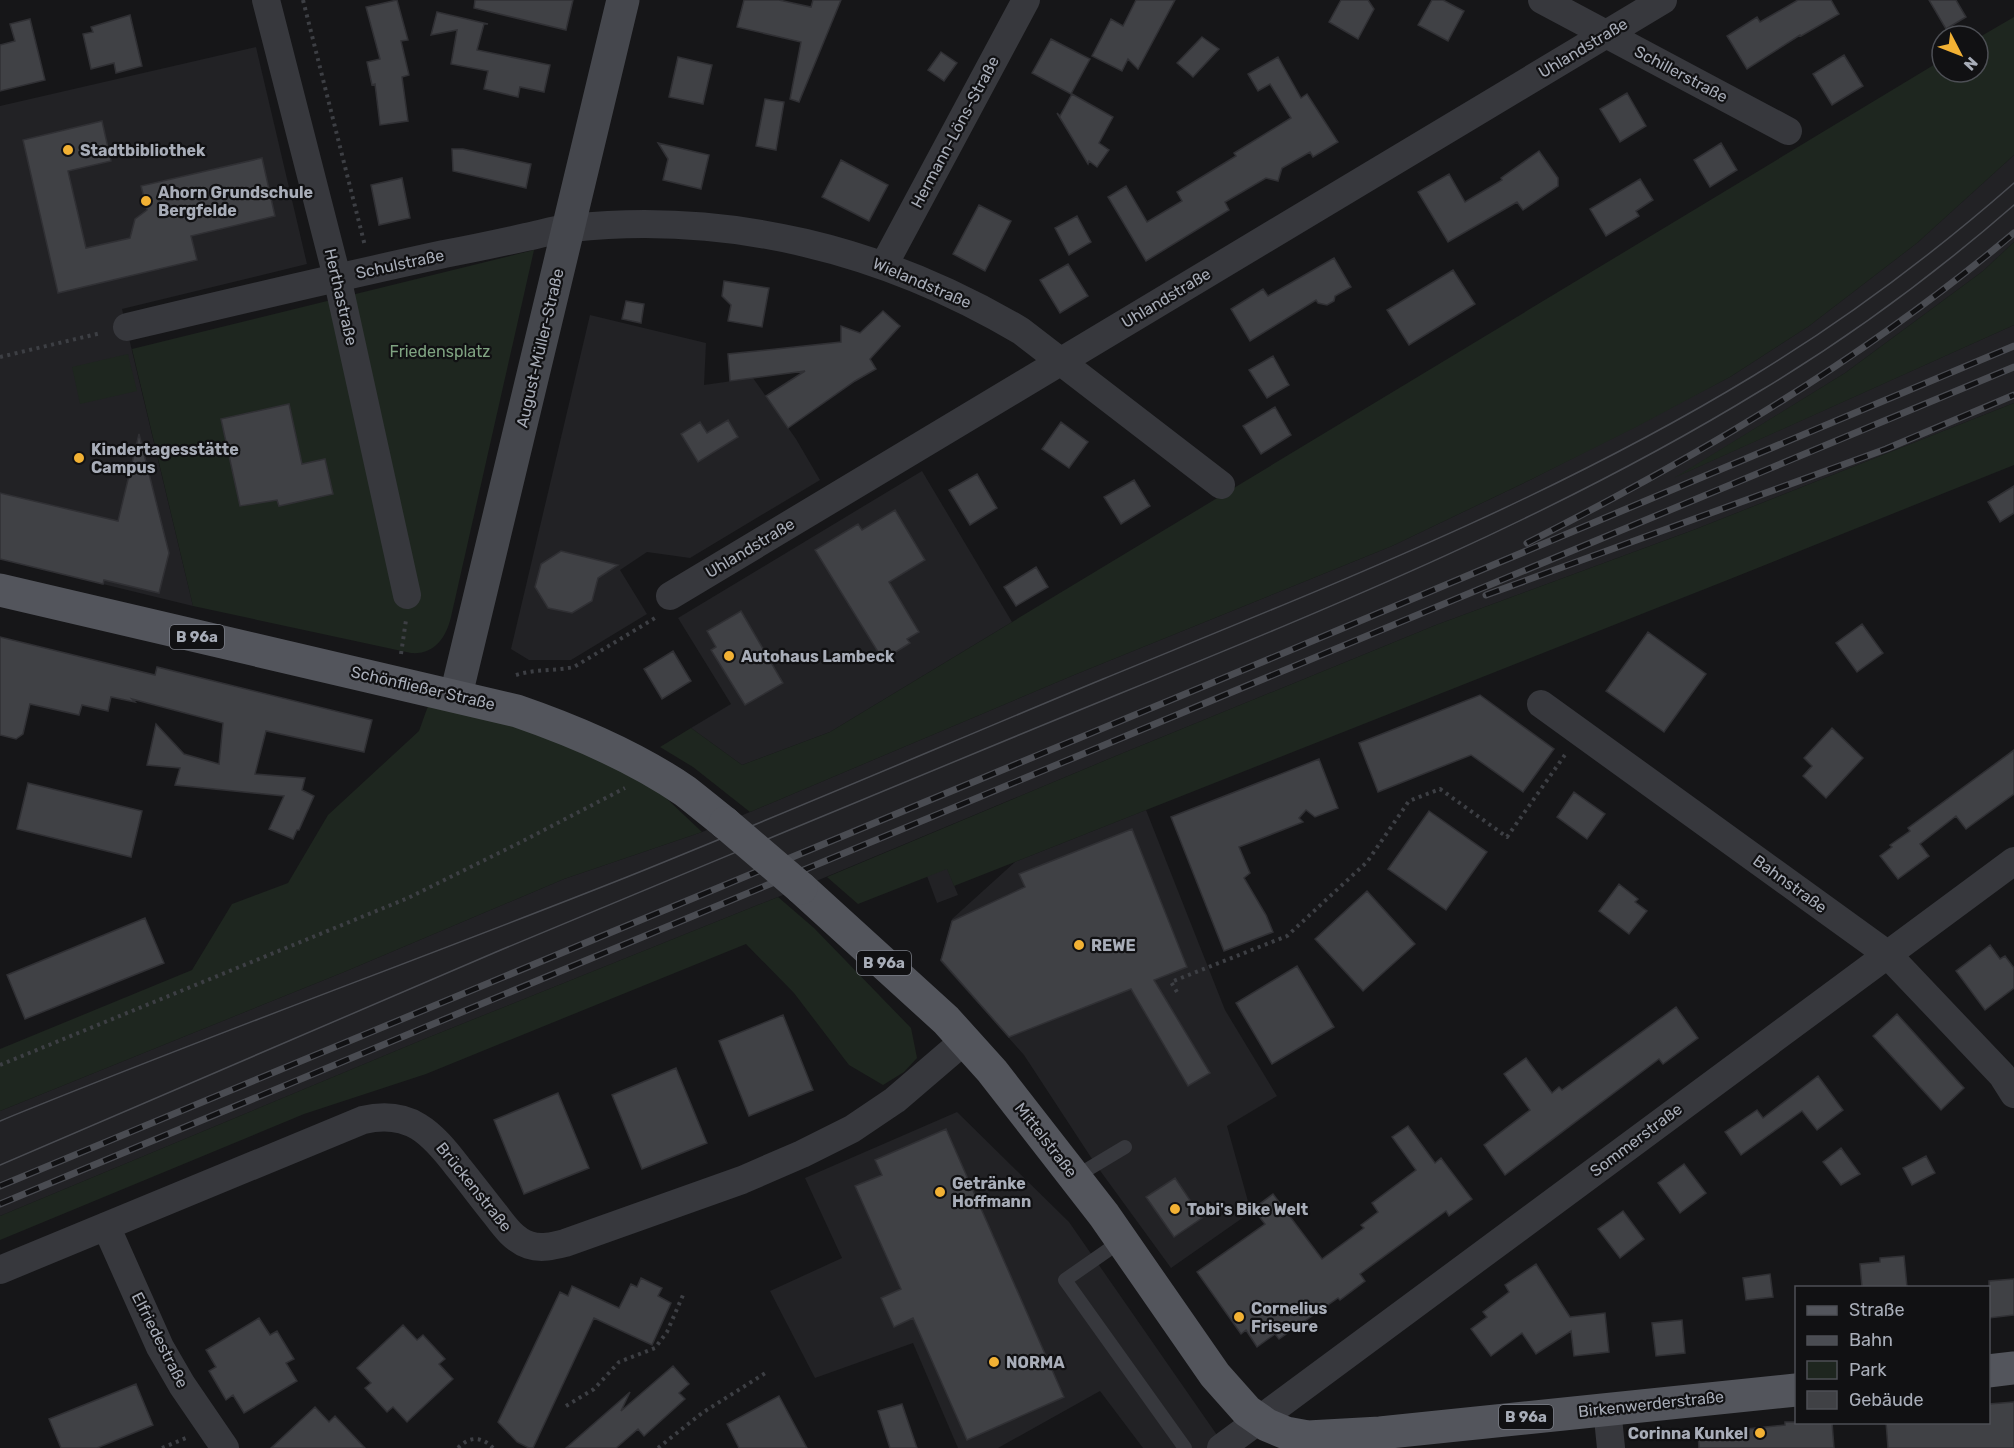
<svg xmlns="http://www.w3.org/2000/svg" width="2014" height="1448" viewBox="0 0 2014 1448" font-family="Rubik,sans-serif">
<rect width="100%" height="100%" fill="#161618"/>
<path fill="#222225" d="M256,47L307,264L122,309L193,606L0,559V106Z
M2014,155V242L1983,271L1845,373L1680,475L2014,325V403L1696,529L1436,625L1123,753L778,897L422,1040L0,1216V1111L344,972L564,879L702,832L750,812L1074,675L1392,546L1530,480L1730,377L1809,326L1917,243Z
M590,315L706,343L704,385L753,378L796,439L820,480L690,558L647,552L620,570L647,614L571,660H529L511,649Z
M922,471L1012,622L830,732L742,765L691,728L731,704L678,618Z
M1146,810L1225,1010L1277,1096L1227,1126L1251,1212L1171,1268L1096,1165L1024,1055L940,961L952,919L1015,862Z
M947,868L958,895L937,903L927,876Z
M957,1112L1069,1222L1226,1448H1143L1100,1391L998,1448H958L913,1343L815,1378L770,1291L842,1258L805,1178Z"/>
<path fill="#1e261f" d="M2014,17V155L1917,243L1809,326L1730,377L1638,426L1530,480L1392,546L1074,675L750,812L693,767L660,747L691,728L742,765L830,732L1942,60V72H1978V38Z
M2014,242V325L1674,478L1845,373L1983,271Z
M534,250L451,617C446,638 434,655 411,653L193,606L132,349Z
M128,354L137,391L80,404L72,367Z
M2014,403V465L1725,581L954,886L947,869L858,904L827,877L1123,753L1436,625L1696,529Z
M432,695L631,765L702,832L564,879L344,972L0,1111V1049L192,970L232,904L288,883L328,815L419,731Z
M778,897L814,928L911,1028L917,1058L904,1072L883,1085L849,1065L794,993L746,944L426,1074L304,1114L0,1240V1216L422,1040Z"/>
<path fill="#404145" stroke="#303034" stroke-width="1.5" d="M397,0L408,40L401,41L409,75L402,77L408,121L380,125L375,84L372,85L367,62L380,59L366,7Z
M475,0H573L566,30L474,8Z
M744,0H779L811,7L813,0H841L799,102L790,99L801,42L737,27Z
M1136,0H1175L1138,69L1128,59L1122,71L1092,56L1111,19L1123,26Z
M1341,0H1368L1374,9L1358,39L1329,22Z
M1432,0H1443L1464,11L1448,41L1418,25Z
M1798,0H1831L1839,14L1801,36L1800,35L1747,69L1727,36L1757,17L1760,22Z
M1929,0H1956L1966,17L1946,29Z
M437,12L488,24H484L477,50L550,65L544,92L520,87L518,97L484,89L488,71L451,64L457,30L431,35Z
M130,15L142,66L116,73L114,63L91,69L83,34L93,32L91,27Z
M30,19L45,80L0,91V45L15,41L10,24Z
M1202,37L1219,49L1193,77L1177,63Z
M1051,39L1090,59L1071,94L1032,73Z
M941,52L957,63L944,81L928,70Z
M1844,55L1863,86L1832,105L1813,74Z
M678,57L712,65L703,104L669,97Z
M1278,57L1301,98L1307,94L1338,142L1313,157L1310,152L1282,168L1278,181L1266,178L1225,202L1229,210L1146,261L1108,197L1126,186L1147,222L1182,201L1177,192L1236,156L1234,153L1291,118L1270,84L1258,91L1248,74Z
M1627,93L1646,126L1620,142L1600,109Z
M1072,94L1113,117L1099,143L1109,150L1097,167L1089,161L1088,164L1057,113L1060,116Z
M765,99L784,102L776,150L756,146Z
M102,121L111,161L68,171L86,248L130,238L135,219L147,210L141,186L262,158L275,216L191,236L197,260L58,293L23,140Z
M658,143L709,155L701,189L663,180L668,159Z
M1721,143L1737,170L1710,187L1694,160Z
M452,149H463L531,164L526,188L453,171Z
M1539,151L1558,178V186L1523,210L1517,202L1448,242L1418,192L1449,174L1465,202L1502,180L1501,178Z
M841,160L888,185L869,221L822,197Z
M402,178L410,218L379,225L371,185Z
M1640,179L1653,200L1636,211L1639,216L1606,236L1590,209Z
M979,205L1011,221L985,271L953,254Z
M1077,216L1091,242L1069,255L1055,228Z
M1334,258L1351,287L1335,296L1334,301L1327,305L1318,303L1316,300L1250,341L1231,309L1263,289L1268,296Z
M1068,264L1088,296L1060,313L1040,280Z
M1453,270L1475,304L1409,345L1387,310Z
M724,281L769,288L762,327L728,321L731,305L722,296Z
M626,301L644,304L641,323L622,319Z
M883,311L900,326L870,359L876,369L855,381L788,428L766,396L805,371L730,381L728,354L841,342V326L860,333Z
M1273,356L1289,385L1267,398L1249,370Z
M289,404L302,464L325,459L333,494L279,506L277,500L240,506L221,419Z
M1275,407L1291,435L1261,454L1243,426Z
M728,420L738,437L698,462L681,434L700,422L707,433Z
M1061,422L1088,442L1069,468L1042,449Z
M139,434L169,553L159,593L104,580L103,584L0,559V493L118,521Z
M977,474L997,508L970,525L949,490Z
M1134,480L1150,506L1121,524L1104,497Z
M2014,486V513L2000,522L1988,502Z
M895,510L925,560L889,582L919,632L907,639L910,643L883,660L815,550L858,524L862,530Z
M561,551L618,565L598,578L592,601L572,613L548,608L535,587L541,564Z
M1036,567L1048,587L1016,606L1004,587Z
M741,611L783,683L745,705L711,650L716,647L707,631Z
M1862,624L1883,653L1857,672L1836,643Z
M1648,632L1706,674L1664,732L1606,691Z
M0,637L155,675L157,667L372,720L364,752L266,731L255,774L305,778L302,790L314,796L299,830H297L293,839L269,829L284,796L175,785L180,768L147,765L156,724L184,754L219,764L223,723L132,699L135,702L111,697L108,711L82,705L79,715L30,704L23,734L16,739L0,735Z
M673,651L691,681L662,699L644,669Z
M1480,695L1554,749L1523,792L1471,755L1378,792L1359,743Z
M1832,728L1863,758L1826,798L1803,776L1812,766L1804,758Z
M2014,750V794L1966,829L1956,816L1920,844L1929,856L1898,879L1880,856L1892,847L1890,845L1910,831L1908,828Z
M1319,759L1338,808L1315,817L1306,810L1299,818L1303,822L1239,847L1250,873L1244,878L1266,915L1273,932L1224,951L1171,817Z
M28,783L142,811L131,857L17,829Z
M1574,792L1605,814L1587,839L1557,817Z
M1429,811L1487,852L1446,910L1388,869Z
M1132,829L1187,967L1154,980L1210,1073L1188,1086L1131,989L1009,1037L941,960L952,921L1025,887L1019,874Z
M1619,884L1638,899L1635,902L1647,911L1629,934L1599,911Z
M1367,891L1415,944L1363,991L1315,939Z
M145,918L164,963L25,1019L7,975Z
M1990,945L2000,959L2005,956L2014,968V988L1985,1010L1956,971Z
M1297,966L1334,1027L1272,1064L1236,1003Z
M1676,1007L1698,1038L1663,1064L1659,1059L1505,1175L1484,1145L1530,1110L1504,1074L1526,1058L1552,1093L1559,1087L1562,1090Z
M1897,1014L1964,1088L1941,1110L1873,1036Z
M783,1015L813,1090L749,1116L719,1041Z
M676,1068L707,1143L642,1169L612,1095Z
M1818,1076L1843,1110L1817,1130L1802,1111L1741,1155L1725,1132L1757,1110L1763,1118Z
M558,1093L589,1168L524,1194L494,1120Z
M1408,1126L1435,1163L1441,1158L1472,1199L1449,1216L1446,1211L1360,1274L1365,1281L1340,1300L1338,1298L1279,1339L1275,1334L1257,1347L1246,1330L1241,1334L1197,1272L1265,1224L1253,1209L1273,1194L1322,1259L1364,1228L1361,1225L1378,1212L1372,1203L1416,1170L1392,1137Z
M946,1129L1064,1397L967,1440L913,1318L894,1327L881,1298L901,1289L855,1186L882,1175L875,1160Z
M1841,1148L1860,1174L1841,1185L1823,1162Z
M1926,1156L1935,1173L1912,1185L1903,1168Z
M1684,1164L1706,1193L1680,1213L1658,1183Z
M1175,1178L1202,1218L1174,1237L1146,1197Z
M1623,1211L1644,1239L1620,1258L1598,1229Z
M1904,1256L1907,1287H1862L1860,1264L1880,1262V1258Z
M1536,1264L1570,1317L1605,1313L1609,1352L1574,1356L1571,1331L1536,1354L1522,1333L1491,1356L1471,1329L1487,1317L1483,1312L1509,1292L1505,1285Z
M1770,1274L1773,1297L1746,1300L1743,1278Z
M641,1278L662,1288L658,1296L671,1303L652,1345L594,1318L533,1448H529L517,1442L498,1422L560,1292L568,1296L572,1286L619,1308L631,1284L637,1287Z
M2014,1279V1315L1989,1318V1281Z
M259,1318L270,1335L277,1331L294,1359L286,1363L297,1381L244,1413L233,1395L226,1400L209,1371L216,1367L206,1350Z
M1682,1320L1685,1353L1656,1356L1652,1323Z
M403,1325L417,1340L423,1335L445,1359L439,1364L453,1379L407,1422L393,1407L387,1412L365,1388L371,1383L357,1368Z
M673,1366L689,1384L679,1393L685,1399L644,1436L638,1429L616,1448H566L630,1392L621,1411Z
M136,1384L153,1425L97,1448H61L49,1419Z
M779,1396L807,1448H739L727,1424Z
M2014,1402V1448H1888L1886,1422H1989V1404Z
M902,1404L917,1448H890L878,1411Z
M315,1407L329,1422L335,1416L365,1448H271Z
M1785,1422H1832L1834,1448H1699L1698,1434L1785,1425Z"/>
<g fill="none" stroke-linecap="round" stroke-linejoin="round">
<path stroke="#3d3f44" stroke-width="4" stroke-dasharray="3 4.5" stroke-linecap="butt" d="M303,0L365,246
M0,357L101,333
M401,654L406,620
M516,675C535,669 555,671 574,667L655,618
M1177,992L1171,982L1287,936L1367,862L1409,801L1440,789L1507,837L1567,752
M0,1065L408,898L519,843L625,788
M566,1406L594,1389L619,1362L655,1348L667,1332L683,1295
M162,1448L186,1438
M458,1448C470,1436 481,1436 493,1448
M658,1448L702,1413L767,1372"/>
<path stroke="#37383d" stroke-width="14" d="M1075,1177L1125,1147
M1121,1241L1065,1280L1185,1448"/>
<path stroke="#37383d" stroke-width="28" d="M266,0L337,277L407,595
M1542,0L1788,131
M884,265L1026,0
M127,327C232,302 338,277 444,254C471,249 499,243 526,237C541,234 556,229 571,228C730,211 885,250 1021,331L1221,485
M670,596L1663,0
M1541,704L1887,954L2002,1075L2014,1094
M106,1226L160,1347L182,1385L225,1448
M0,1270L363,1120C410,1109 432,1133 458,1167C471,1183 483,1199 495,1214C504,1226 514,1240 529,1245C541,1249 553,1246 565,1243L742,1180L802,1154L852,1129L895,1100L965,1040
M1607,1408L1611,1448
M1221,1448L2014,861"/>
<path stroke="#45474d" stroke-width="33" d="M456,695L623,0"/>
<path stroke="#53555c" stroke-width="33" d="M0,590L517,711C575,731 634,756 685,791C698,801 711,812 725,823
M801,888L946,1020L992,1071L1104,1215L1215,1375L1247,1411L1267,1425L1286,1433L1308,1437L1380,1433L1796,1390
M1988,1371L2014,1368"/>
<path stroke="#4a4c52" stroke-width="1.5" d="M0,1121C207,1036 418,960 627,877C786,813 944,745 1103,679C1324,588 1548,501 1753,376C1845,320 1932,255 2014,183
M0,1165C166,1094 331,1023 496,952C659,883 822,817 985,749C1247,640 1517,540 1760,391C1850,337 1935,274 2014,205"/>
<defs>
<path id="rail" d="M1527,543C1701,455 1864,359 2014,233
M1486,595L1886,449L2014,395
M0,1186L1267,660L2014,346
M0,1204L2014,367"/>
</defs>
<use href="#rail" stroke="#4a4c52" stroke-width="7"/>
<use href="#rail" stroke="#111113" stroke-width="4.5" stroke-dasharray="14" stroke-linecap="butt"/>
<path stroke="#53555c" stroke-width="33" d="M725,823L801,888"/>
</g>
<g fill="#f2b134" stroke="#111113" stroke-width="2">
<circle cx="68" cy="150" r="6"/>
<circle cx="146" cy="201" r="6"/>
<circle cx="79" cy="458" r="6"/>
<circle cx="729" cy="656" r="6"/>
<circle cx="1079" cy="945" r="6"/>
<circle cx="940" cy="1192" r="6"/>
<circle cx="1175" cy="1209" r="6"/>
<circle cx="1239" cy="1317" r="6"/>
<circle cx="994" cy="1362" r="6"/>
<circle cx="1760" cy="1433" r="6"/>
</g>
<g text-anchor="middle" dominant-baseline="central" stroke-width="4.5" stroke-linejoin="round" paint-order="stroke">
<g fill="#111113" stroke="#7b7e86" stroke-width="1.5">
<rect x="170" y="625" width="54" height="24" rx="4.5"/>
<rect x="857" y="951" width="54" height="24" rx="4.5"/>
<rect x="1499" y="1405" width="54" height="24" rx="4.5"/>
</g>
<g font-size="15" font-weight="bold" fill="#a8adb8">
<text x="197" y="637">B 96a</text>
<text x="884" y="963">B 96a</text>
<text x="1526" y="1417">B 96a</text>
</g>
<g font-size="16" fill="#a8adb8" stroke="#111113">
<text transform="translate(1583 48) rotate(-31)">Uhlandstraße</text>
<text transform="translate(1681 74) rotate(28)">Schillerstraße</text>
<text transform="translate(955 132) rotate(-62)">Hermann-Löns-Straße</text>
<text transform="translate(400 264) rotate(-12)">Schulstraße</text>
<text transform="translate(922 283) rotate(23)">Wielandstraße</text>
<text transform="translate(341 297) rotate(77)">Herthastraße</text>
<text transform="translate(1166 298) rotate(-31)">Uhlandstraße</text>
<text transform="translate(540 348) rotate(-77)">August-Müller-Straße</text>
<text transform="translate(750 548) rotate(-31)">Uhlandstraße</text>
<text transform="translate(423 688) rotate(13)">Schönfließer Straße</text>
<text transform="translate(1790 884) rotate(36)">Bahnstraße</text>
<text transform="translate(1046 1140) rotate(52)">Mittelstraße</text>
<text transform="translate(1636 1140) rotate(-37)">Sommerstraße</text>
<text transform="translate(474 1187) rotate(51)">Brückenstraße</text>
<text transform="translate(160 1340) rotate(63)">Elfriedestraße</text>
<text transform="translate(1651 1404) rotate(-6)">Birkenwerderstraße</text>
</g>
<g font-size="16" font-weight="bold" fill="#a8adb8" stroke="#111113" text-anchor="start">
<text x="80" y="150">Stadtbibliothek</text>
<text x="158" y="192">Ahorn Grundschule<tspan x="158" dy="18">Bergfelde</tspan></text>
<text x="91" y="449">Kindertagesstätte<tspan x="91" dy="18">Campus</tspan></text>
<text x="741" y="656">Autohaus Lambeck</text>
<text x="1091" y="945">REWE</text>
<text x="952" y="1183">Getränke<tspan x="952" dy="18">Hoffmann</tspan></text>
<text x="1187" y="1209">Tobi's Bike Welt</text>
<text x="1251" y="1308">Cornelius<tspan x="1251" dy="18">Friseure</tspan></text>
<text x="1006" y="1362">NORMA</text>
<text x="1748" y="1433" text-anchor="end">Corinna Kunkel</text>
</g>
<g font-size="16" fill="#7fa381" stroke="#111113">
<text x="440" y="351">Friedensplatz</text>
</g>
</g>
<rect x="1795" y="1286" width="195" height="138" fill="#111113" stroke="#4d4f55" stroke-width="1.5"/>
<rect x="1807" y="1306" width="30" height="9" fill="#53555c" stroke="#4d4f55" stroke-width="1.5"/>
<text x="1849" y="1316" font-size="18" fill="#a8adb8">Straße</text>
<rect x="1807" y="1336" width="30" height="9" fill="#4a4c52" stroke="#4d4f55" stroke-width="1.5"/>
<text x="1849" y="1346" font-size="18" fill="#a8adb8">Bahn</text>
<rect x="1807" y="1361" width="30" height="18" fill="#1e261f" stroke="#4d4f55" stroke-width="1.5"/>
<text x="1849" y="1376" font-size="18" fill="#a8adb8">Park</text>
<rect x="1807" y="1391" width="30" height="18" fill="#404145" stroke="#4d4f55" stroke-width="1.5"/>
<text x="1849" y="1406" font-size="18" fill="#a8adb8">Gebäude</text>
<g transform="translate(1960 54) rotate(132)"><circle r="28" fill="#111113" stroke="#4d4f55" stroke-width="1.5"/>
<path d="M0-4.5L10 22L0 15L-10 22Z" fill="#f2b134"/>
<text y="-9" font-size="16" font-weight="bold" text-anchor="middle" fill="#a8adb8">N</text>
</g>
</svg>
